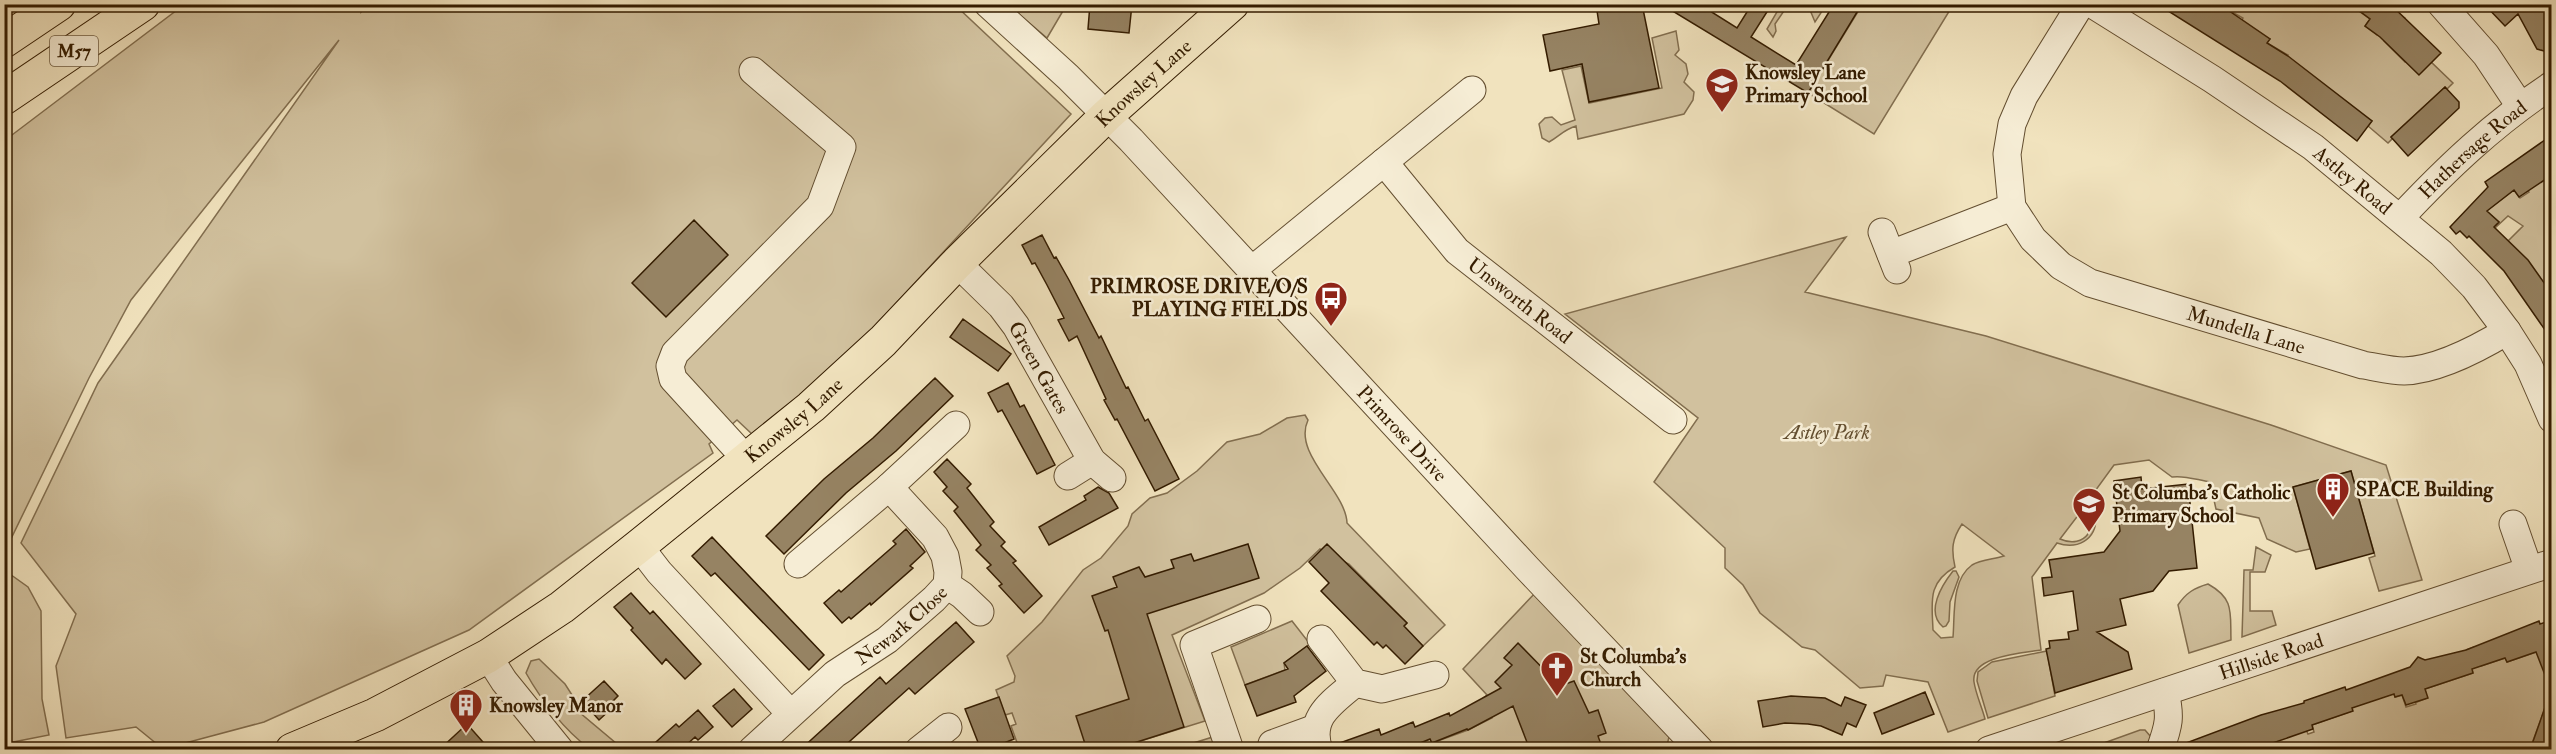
<svg xmlns="http://www.w3.org/2000/svg" width="2556" height="754" viewBox="0 0 2556 754" font-family="'IM FELL Double Pica',serif">
<rect width="100%" height="100%" fill="#f1e3be"/>
<filter id="stains"><feTurbulence type="fractalNoise" baseFrequency=".00333" numOctaves="4"/><feColorMatrix values="0 0 0 0 .2 0 0 0 0 .09 0 0 0 0 .02 0 0 0 .5 -.17"/></filter>
<radialGradient id="worn" r=".72"><stop offset=".6" stop-color="#630" stop-opacity="0"/><stop offset="1" stop-color="#630" stop-opacity=".3"/></radialGradient>
<path fill="#d1c19e" stroke="#826e4f" stroke-width="1.5" fill-rule="evenodd" d="M185,4H360L361,12L367,4L955,5L1071,114L837,367L753,435L737,420L709,444L713,453L469,630L264,722L163,749L136,727L66,738L56,666L76,614L21,543L98,383L339,40L131,300L89,378L9,543L7,572L28,587L41,611L42,699L49,735L8,743L9,723L4,717V141Z
M1067,4L1047,38L1008,5Z
M1781,5H1788L1775,24L1776,31L1773,37L1767,29Z
M1803,5H1826L1815,22L1810,10Z
M1862,5H1953L1874,134L1808,93Z
M2219,5H2350L2370,19L2365,26L2377,35L2395,11L2405,18L2384,41L2405,62L2412,55L2431,62L2453,83L2447,89L2445,87L2391,137L2392,139L2388,143L2368,126L2372,121L2276,76L2288,55L2267,43L2270,39L2239,26L2243,18L2232,12L2227,19Z
M1676,31L1679,50L1675,55L1686,64L1688,74L1684,82L1694,92L1693,100L1684,114L1578,139L1576,126C1563,130 1560,136 1549,142L1542,138L1539,124L1545,118L1552,117L1561,125L1575,120L1562,70L1581,66L1589,103L1662,88L1652,38Z
M2551,165V294L2522,255L2508,241L2523,226L2508,216L2495,228L2499,222L2492,216L2482,214L2514,190L2520,198L2529,192L2523,184Z
M1846,237L1805,292L1986,336L2271,425L2386,465L2422,580L2379,591L2369,558L2375,556L2351,471L2293,487L2310,549L2296,552L2267,539L2259,518L2216,509L2210,482C2197,480 2185,475 2172,477L2149,460L2114,465L2087,502L2096,518C2096,540 2077,550 2057,543L2032,577L2041,650C2023,653 1970,656 1974,682C1976,695 1982,707 1985,719L1948,732L1928,682L1886,675L1883,686L1860,688L1815,650L1802,647L1760,613L1743,585L1725,568V548L1654,482L1698,418L1565,314ZM2086,505C2101,526 2085,550 2060,539ZM1962,524L2004,556C1995,559 1980,560 1972,565C1951,580 1955,615 1953,637L1941,638L1933,630C1932,602 1927,583 1955,567C1951,549 1952,539 1962,524Z
M1305,415L1308,420C1292,454 1346,491 1347,523L1445,625L1423,646L1403,627L1407,623L1349,564L1320,549L1300,568L1264,593L1172,635L1205,721L1121,747L1122,749H1013L1019,748L1011,726L1016,724L1012,713L1005,715L996,690L1014,682L1015,676L1007,656L1042,622L1083,570L1101,558L1128,526L1132,514L1150,498L1167,493L1197,471L1227,442L1260,434L1287,418Z
M2256,547L2271,555L2265,572H2250V611H2272L2276,625L2242,637L2244,570H2253Z
M1953,571H1956L1959,577L1950,602L1949,621L1946,626L1943,627C1925,612 1942,585 1953,571Z
M2208,584C2235,599 2230,613 2231,640L2189,653L2178,605C2186,593 2194,588 2208,584Z
M1537,591L1670,733L1666,749L1403,750L1430,739L1432,743L1468,730L1492,718L1482,699L1487,695L1463,669Z
M1292,621L1310,644L1284,663L1285,670L1245,685L1231,647Z
M2474,647L2481,666L2505,658L2507,662L2536,652L2551,651V711L2545,708L2530,749L2265,750L2262,741L2304,725L2308,734L2314,732L2312,725L2352,711L2351,708L2388,678L2395,697L2402,695L2406,707L2416,704L2412,692L2417,702L2427,698L2425,689L2473,673L2466,650Z
M2047,651L2055,696L1988,718L1977,681L1978,672L1992,662Z
M539,659L565,684L574,698L579,712L623,749H590C565,731 541,700 526,673L531,661Z
M2140,730H2145L2151,737L2147,749L2090,748Z
M1216,736L1224,750H1171Z"/>
<path fill="#968363" stroke="#341c00" stroke-width="1.5" d="M1090,4H1132L1129,33L1088,29Z
M1596,4H1642L1659,88L1589,102L1582,64L1550,71L1543,35L1599,24Z
M1661,4H1699L1737,28L1752,4H1772L1751,37L1796,65L1834,4H1862L1808,93Z
M2157,4H2219L2270,39L2267,43L2288,56L2372,121L2357,141L2280,81Z
M2350,4H2390L2441,53L2419,75L2380,37L2365,26L2370,19Z
M2484,4H2552V46L2544,51L2537,49L2518,14L2505,26Z
M2445,87L2459,102V108L2408,156L2391,137Z
M2552,135V175L2519,197L2514,190L2487,211L2499,222L2494,227L2528,260L2552,294V340L2504,271L2469,236L2467,238L2460,231L2456,234L2450,227L2488,187L2485,182Z
M694,220L728,255L666,317L632,283Z
M1042,235L1054,258L1056,257L1069,280L1099,338L1101,336L1126,388L1128,387L1145,421L1148,419L1179,479L1155,491L1117,419L1115,420L1104,400L1106,399L1077,336L1069,341L1058,320L1064,318L1047,285L1035,263L1032,264L1022,245Z
M963,319L1011,354L998,371L950,337Z
M935,378L953,396L896,451L846,493L784,554L766,536L824,479L873,438Z
M1008,383L1020,407L1024,405L1055,465L1037,474L1002,410L998,412L988,393Z
M947,459L971,484L967,488L994,522L990,526L1005,542L1001,546L1016,561L1013,563L1042,596L1024,613L999,586L1002,584L987,568L991,565L976,550L981,545L954,511L958,507L943,491L947,487L934,472Z
M2351,471L2374,553L2316,569L2293,487Z
M2141,477L2142,489L2188,484L2197,568L2169,571L2153,591L2120,599L2126,625L2097,632L2128,652L2132,669L2055,693L2046,649L2050,648L2049,641L2069,639L2068,632L2078,630L2073,591L2044,596L2042,578L2052,577L2049,560L2104,552L2120,531L2114,481Z
M1098,487L1109,493L1118,508L1049,545L1039,527L1086,500L1084,496Z
M906,529L925,552L910,566L913,568L871,605L870,603L851,619L849,617L842,623L824,603L839,590L841,592L896,544L893,541Z
M712,537L824,655L809,670L715,573L711,576L692,556Z
M1248,544L1259,578L1147,614L1184,727L1112,750H1087L1076,716L1129,699L1108,630L1105,631L1092,596L1117,587L1113,577L1139,567L1145,577L1174,568L1171,560L1191,554L1194,561Z
M1327,544L1407,623L1404,626L1423,646L1405,664L1386,645L1383,648L1377,642L1374,645L1321,591L1329,583L1309,562Z
M631,593L650,614L653,611L701,664L685,679L666,659L662,664L631,630L633,628L614,607Z
M2552,620V687L2550,688L2536,652L2507,662L2505,658L2472,669L2473,673L2425,689L2428,698L2406,705L2402,695L2395,697L2394,694L2352,708L2353,711L2312,725L2313,729L2264,746L2265,750H2177L2178,746L2261,715L2304,703V701L2345,687L2346,690L2410,667L2418,657L2425,660L2466,650L2539,621L2540,624Z
M956,622L974,642L915,694L909,688L840,750H800L880,677L886,684Z
M1518,643L1560,686L1574,681L1589,713L1598,710L1606,733L1598,736L1603,750H1530L1513,706L1468,730L1467,729L1432,743L1430,739L1403,750H1334V745L1379,729L1381,735L1413,722L1415,727L1449,713L1450,716L1501,688L1495,682L1512,665L1504,658Z
M1307,646L1326,671L1294,696L1296,702L1257,716L1245,685L1288,669L1284,663Z
M604,681L618,696L609,705L612,708L599,720L582,701Z
M734,689L752,709L732,727L713,706Z
M1925,692L1934,714L1882,734L1874,713Z
M1791,696L1825,698L1841,706L1845,697L1866,705L1856,727L1847,723L1842,735L1821,726L1808,724L1785,723L1763,727L1758,701Z
M2549,696L2552,697V750H2530Z
M999,697L1014,739L987,750H981L965,709Z
M698,710L713,727L698,740L695,737L681,750H647L676,724L679,727Z
M467,724L490,750H439Z"/>
<g fill="none" stroke-linecap="round" stroke-linejoin="round">
<defs>
<g id="minor">
<path id="s1" d="M988,4L1068,77L1131,140L1528,569L1700,750"/>
<path id="s2" d="M2081,4L2024,96L2012,124L2007,154L2012,207L2033,239L2061,266L2090,283L2363,365C2376,367 2391,371 2404,371C2438,370 2479,348 2507,331"/>
<path id="s3" d="M2092,4L2212,79L2313,147L2441,253L2474,287L2507,331L2528,364L2552,419"/>
<path d="M2441,4L2486,55L2520,106"/>
<path id="s4" d="M1384,162L1457,251L1673,420"/>
<path id="s5" d="M2400,218C2447,168 2494,123 2552,85"/>
<path d="M1882,232L1897,270"/>
<path d="M1891,254L2012,207"/>
<path id="s6" d="M957,263L1001,306L1016,326L1092,461L1112,478"/>
<path d="M1252,270L1472,90"/>
<path d="M747,460L673,379L670,366L675,353L820,206L842,147L753,71"/>
<path d="M1068,476L1092,461"/>
<path d="M2513,524L2529,570"/>
<path d="M639,546L659,572L790,713"/>
<path d="M798,564L889,487L956,425"/>
<path d="M947,585L962,595L980,612"/>
<path d="M1321,639L1355,683L1382,689L1435,675"/>
<path d="M488,656L504,681L560,750"/>
<path d="M1272,744L1316,728"/>
<path id="s7" d="M752,750L835,674L887,640L934,599L947,585L948,572L945,556L935,537L889,487"/>
<path d="M919,750L948,727"/>
<path d="M1230,750L1194,645L1257,619"/>
<path d="M1319,750C1307,717 1333,702 1355,683"/>
<path id="s8" d="M1989,750L2552,563"/>
<path d="M2160,750C2169,725 2171,717 2165,692"/>
</g>
<g id="major">
<path id="s9" d="M292,750L375,715L488,656L562,607L639,546L811,407L883,341L957,263L1107,115L1232,4"/>
</g>
<path id="highway" d="M4,41L59,4
M4,98L143,4"/>
</defs>
<use href="#minor" stroke="#634e30" stroke-width="29"/>
<use href="#major" stroke="#341c00" stroke-width="35"/>
<use href="#highway" stroke="#341c00" stroke-width="35"/>
<use href="#minor" stroke="#f6edd5" stroke-width="27"/>
<use href="#major" stroke="#f1e3be" stroke-width="33"/>
<use href="#highway" stroke="#f1e3be" stroke-width="33"/>
</g>
<defs>
<symbol id="school-pin" viewBox="-11 -11 22 30"><path d="M0 17L-7.5 6A9.5 9.5 0 1 1 7.5 6Z" fill="#8f2418" stroke="#f6edd5"/><path d="M0-5L7-2L0 1L-7-2ZM-4 1L0 2.5L4 1V4Q0 6-4 4Z" fill="#fff"/></symbol>
<symbol id="bus-pin" viewBox="-11 -11 22 30"><path d="M0 17L-7.5 6A9.5 9.5 0 1 1 7.5 6Z" fill="#8f2418" stroke="#f6edd5"/><path d="M-5-6H5V4H4V6H2V4H-2V6H-4V4H-5ZM-3.5-4V0h7V-4ZM-3.5 1.2v1.5H-2V1.2ZM2 1.2v1.5H3.5V1.2Z" fill="#fff"/></symbol>
<symbol id="building-pin" viewBox="-11 -11 22 30"><path d="M0 17L-7.5 6A9.5 9.5 0 1 1 7.5 6Z" fill="#8f2418" stroke="#f6edd5"/><path d="M-4-6H4V6H1V3H-1V6H-4ZM-2.5-4.3h1.7v1.8h-1.7ZM.8-4.3h1.7v1.8H.8ZM-2.5-1h1.7V.8h-1.7ZM.8-1h1.7V.8H.8Z" fill="#fff"/></symbol>
<symbol id="church-pin" viewBox="-11 -11 22 30"><path d="M0 17L-7.5 6A9.5 9.5 0 1 1 7.5 6Z" fill="#8f2418" stroke="#f6edd5"/><path d="M-1.2-6h2.4v3.5h3.3v2.4h-3.3V6h-2.4V-.1h-3.3v-2.4h3.3Z" fill="#fff"/></symbol>
</defs>
<g fill-rule="evenodd">
<use href="#school-pin" x="1703" y="65" width="38" height="52"/>
<use href="#bus-pin" x="1312" y="279" width="38" height="52"/>
<use href="#building-pin" x="2314" y="470" width="38" height="52"/>
<use href="#school-pin" x="2070" y="485" width="38" height="52"/>
<use href="#church-pin" x="1538" y="649" width="38" height="52"/>
<use href="#building-pin" x="447" y="686" width="38" height="52"/>
</g>
<g text-anchor="middle" dominant-baseline="central" stroke-width="5" stroke-linejoin="round" paint-order="stroke">
<rect fill="#f6edd5" stroke="#6e5b40" stroke-width="1.5" x="50" y="36" width="48" height="30" rx="4.5"/>
<g font-size="18" font-weight="bold" fill="#341c00">
<text x="74" y="51">M57</text>
</g>
<g font-size="20" font-weight="bold" fill="#341c00" stroke="#f6edd5" text-anchor="start">
<text x="1745" y="72">Knowsley Lane<tspan x="1745" dy="23">Primary School</tspan></text>
<text x="1308" y="286" text-anchor="end">PRIMROSE DRIVE/O/S<tspan x="1308" dy="23">PLAYING FIELDS</tspan></text>
<text x="2356" y="489">SPACE Building</text>
<text x="2112" y="492">St Columba's Catholic<tspan x="2112" dy="23">Primary School</tspan></text>
<text x="1580" y="656">St Columba's<tspan x="1580" dy="23">Church</tspan></text>
<text x="489" y="705">Knowsley Manor</text>
</g>
<g font-size="20" fill="#341c00" stroke="#f6edd5">
<text stroke="none"><textPath href="#s9" startOffset="1090">Knowsley Lane</textPath></text>
<text stroke="none"><textPath href="#s5" startOffset="100">Hathersage Road</textPath></text>
<text stroke="none"><textPath href="#s3" startOffset="315">Astley Road</textPath></text>
<text stroke="none"><textPath href="#s4" startOffset="195">Unsworth Road</textPath></text>
<text stroke="none"><textPath href="#s2" startOffset="496">Mundella Lane</textPath></text>
<text stroke="none"><textPath href="#s6" startOffset="134">Green Gates</textPath></text>
<text stroke="none"><textPath href="#s9" startOffset="604">Knowsley Lane</textPath></text>
<text stroke="none"><textPath href="#s1" startOffset="597">Primrose Drive</textPath></text>
<text stroke="none"><textPath href="#s7" startOffset="195">Newark Close</textPath></text>
<text stroke="none"><textPath href="#s8" startOffset="297">Hillside Road</textPath></text>
</g>
<g font-size="20" font-style="italic" fill="#634e2f" stroke="#f6edd5">
<text x="1827" y="432">Astley Park</text>
</g>
</g>
<rect width="2556" height="754" fill="none" stroke="#f1e3be" stroke-width="24"/>
<rect x="6" y="6" width="2544" height="742" fill="none" stroke="#341c00" stroke-width="3"/>
<rect x="12" y="12" width="2532" height="730" fill="none" stroke="#341c00" stroke-width="1.5"/>
<rect width="100%" height="100%" filter="url(#stains)"/>
<rect width="100%" height="100%" fill="url(#worn)"/>
</svg>
